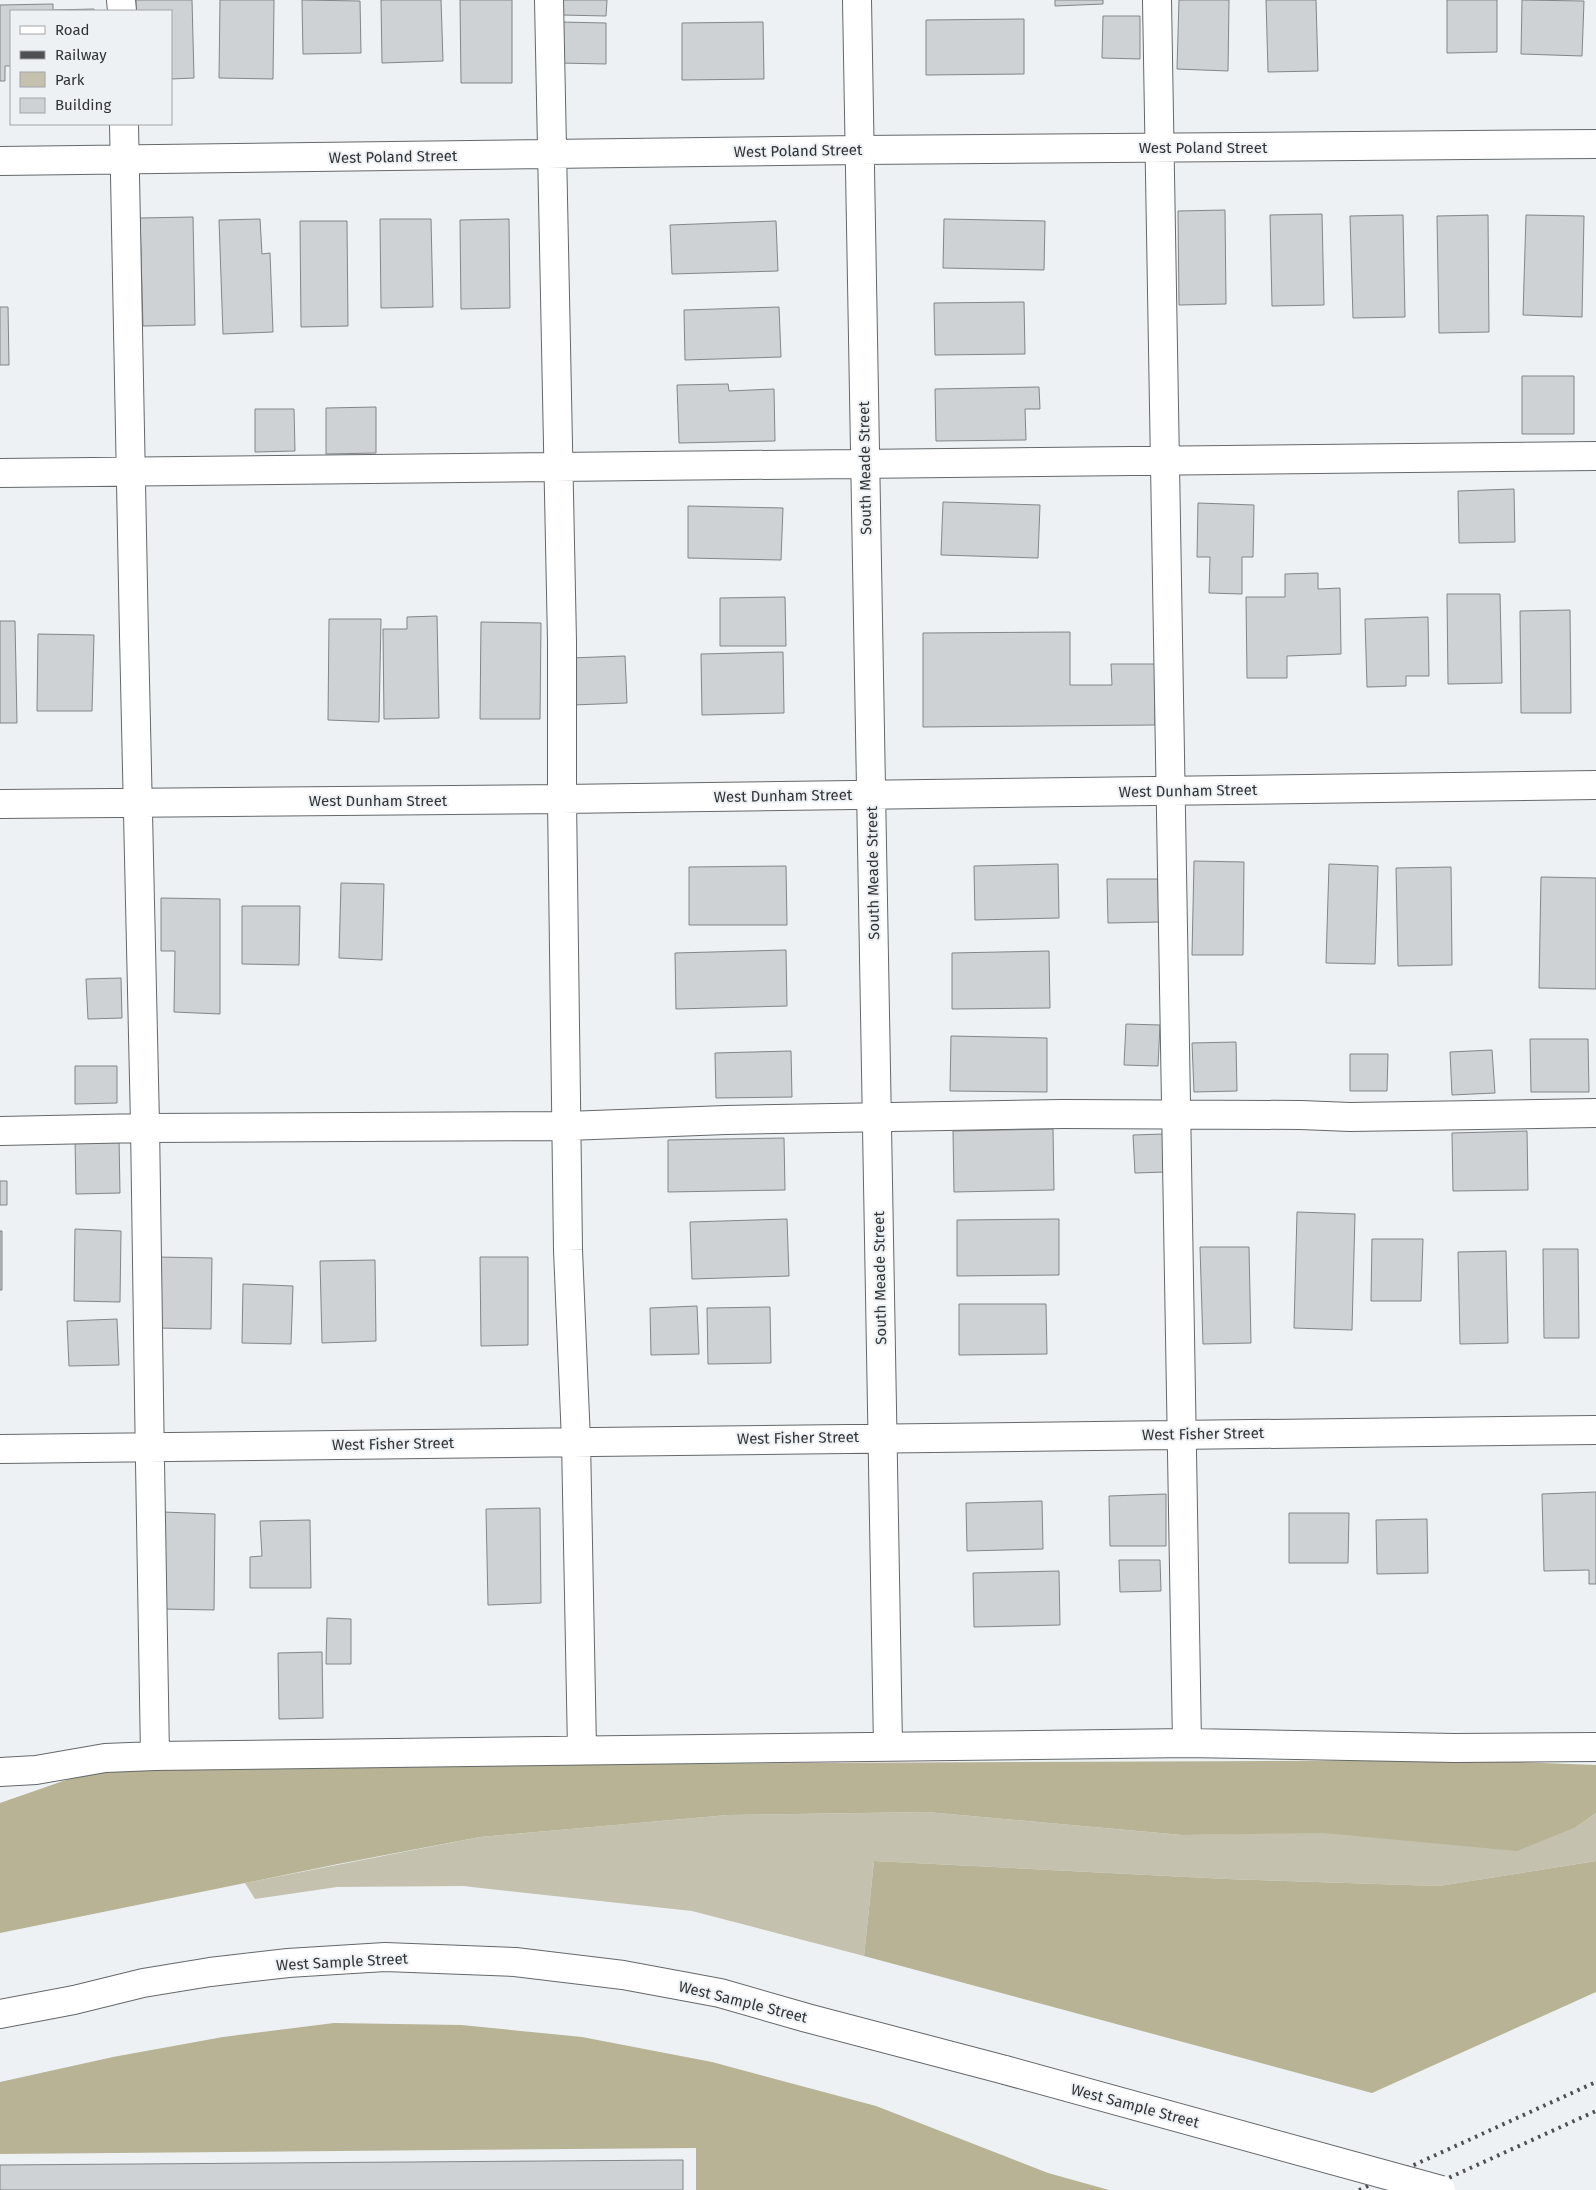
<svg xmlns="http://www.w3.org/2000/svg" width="1596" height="2190" viewBox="0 0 1596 2190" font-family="'Fira Sans',sans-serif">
<rect width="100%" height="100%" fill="#edf1f4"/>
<path fill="#c4c2ae" d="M927,1812L1182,1835L1576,1827L1596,1813V1861L1439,1886L1227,1879L874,1861L864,1956L692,1911L463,1886L337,1887L255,1899L245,1883L480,1837L728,1815Z"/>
<path fill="#b7b394" d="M1470,1760L1596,1765V1813L1576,1827L1517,1851L1323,1833L1182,1835L927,1812L728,1815L480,1837L338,1864L0,1933V1803L89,1772L155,1766Z
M874,1861L1227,1879L1439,1886L1596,1861V1992L1372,2093L864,1956Z
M334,2023L461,2025L582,2037L712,2062L876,2106L1048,2173L1109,2190H696V2148L0,2154V2082L113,2057L223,2037Z"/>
<path fill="#ced2d5" stroke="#828688" d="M136,0H192L194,78L171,79V11H136Z
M220,0H274L273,79L219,78Z
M302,0L360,1L361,53L303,54Z
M381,0H441L443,61L382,63Z
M460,0H512V83H461Z
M562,0H607L606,16L562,15Z
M1055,0H1103V4L1055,6Z
M1179,0H1229L1228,71L1177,69Z
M1266,0H1316L1318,71L1268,72Z
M1447,0H1497V52L1447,53Z
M1522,0L1584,1L1582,56L1521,54Z
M53,4V10L94,9V11H11V66H5V81H0V5Z
M1103,16H1140V59L1102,58Z
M1024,19V74L926,75V20Z
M560,22L606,23V64L560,63Z
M763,22L764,79L682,80V23Z
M1225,210L1226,304L1179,305L1178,211Z
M1322,214L1324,305L1272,306L1270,215Z
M1403,215L1405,317L1353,318L1350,216Z
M1488,215L1489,332L1439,333L1437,216Z
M1526,215L1584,216L1582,317L1523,315Z
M193,217L195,325L143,326L140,218Z
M260,219L262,254L270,253L273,332L223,334L219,220Z
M380,219H431L433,307L381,308Z
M509,219L510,308L461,309L460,220Z
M944,219L1045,221L1044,270L943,268Z
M300,221H347L348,326L301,327Z
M776,221L778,271L672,274L670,225Z
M1024,302L1025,354L935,355L934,303Z
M0,307H8L9,365H0Z
M779,307L781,357L685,360L684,310Z
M1522,376H1574V434H1522Z
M728,384L729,391L774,389L775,441L679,443L677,385Z
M1039,387L1040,409H1025L1026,440L936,441L935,389Z
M376,407V453L326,454V408Z
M255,409H294L295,451L255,452Z
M1514,489L1515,542L1459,543L1458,491Z
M943,502L1040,505L1038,558L941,555Z
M1198,503L1254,505L1253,557H1242V594L1209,593L1210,557H1197Z
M688,506L783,508L781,560L688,558Z
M1318,573V589L1340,588L1341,654L1287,656V678H1247L1246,597H1285V574Z
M1447,594H1500L1502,683L1448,684Z
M785,597L786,646H720V598Z
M1570,610L1571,713H1521L1520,611Z
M437,616L439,718L384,719L383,629H407V617Z
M1428,617L1429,676H1406V686L1367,687L1365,619Z
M329,619H381L379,722L328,720Z
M0,621H15L17,723H0Z
M481,622L541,623L540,719H480Z
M1070,632V685H1112L1111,664H1155V725L923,727V633Z
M38,634L94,635L92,711H37Z
M783,652L784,713L702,715L701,654Z
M625,656L627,703L572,705L570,658Z
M1194,861L1244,862L1243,955H1192Z
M1058,864L1059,918L975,920L974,866Z
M1329,864L1378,866L1375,964L1326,963Z
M786,866L787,925H689V867Z
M1451,867L1452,965L1398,966L1396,868Z
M1541,877L1596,878V989L1539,988Z
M1107,879H1158L1159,922L1108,923Z
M341,883L384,884L382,960L339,958Z
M161,898L220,899V1014L174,1012L175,951H161Z
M242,906H300L299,965L242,964Z
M786,950L787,1006L676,1009L675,953Z
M1049,951L1050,1008L952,1009V953Z
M121,978L122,1018L88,1019L86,979Z
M1126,1024L1160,1025L1158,1066L1124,1065Z
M951,1036L1047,1038V1092L950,1091Z
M1530,1039H1588L1589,1092H1531Z
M1236,1042L1237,1091L1194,1092L1192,1043Z
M1492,1050L1495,1093L1452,1095L1450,1052Z
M791,1051L792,1097L716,1098L715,1053Z
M1350,1054H1388L1387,1091H1350Z
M75,1066H117V1103L75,1104Z
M1053,1129L1054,1190L954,1192L953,1131Z
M1527,1131L1528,1190L1453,1191L1452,1133Z
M1164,1134L1166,1172L1135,1173L1133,1135Z
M75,1138H119L120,1193L76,1194Z
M784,1138L785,1190L668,1192V1140Z
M0,1181H7V1205H0Z
M1297,1212L1355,1214L1352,1330L1294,1328Z
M787,1219L789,1276L692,1279L690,1222Z
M1059,1219V1275L957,1276V1220Z
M75,1229L121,1231L120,1302L74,1301Z
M0,1231H2V1290H0Z
M1372,1239H1423L1421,1301H1371Z
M1200,1247H1249L1251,1343L1203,1344Z
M1543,1249H1578L1579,1338H1544Z
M1506,1251L1508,1343L1460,1344L1458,1252Z
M157,1257L212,1258L211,1329L156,1328Z
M480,1257H528V1345L481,1346Z
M375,1260L376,1341L322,1343L320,1261Z
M243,1284L293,1286L291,1344L242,1343Z
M959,1304H1046L1047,1354L959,1355Z
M697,1306L699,1354L651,1355L650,1308Z
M770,1307L771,1363L708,1364L707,1308Z
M117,1319L119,1365L69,1366L67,1321Z
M1596,1492V1584H1589V1570L1544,1571L1542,1494Z
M1166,1494V1546H1110L1109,1496Z
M1042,1501L1043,1549L967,1551L966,1503Z
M540,1508L541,1603L488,1605L486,1509Z
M163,1512L215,1514L214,1610L162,1609Z
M1289,1513H1349L1348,1563H1289Z
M1427,1519L1428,1573L1377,1574L1376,1520Z
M310,1520L311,1588H250V1557L262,1556L260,1521Z
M1119,1560H1160L1161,1591L1120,1592Z
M1059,1571L1060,1625L974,1627L973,1573Z
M327,1618L351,1619V1664H326Z
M322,1652L323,1718L279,1719L278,1653Z
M683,2160V2190H0V2165Z"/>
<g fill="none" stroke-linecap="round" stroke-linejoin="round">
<defs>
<path id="minor" d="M121,0L122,11
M549,0L562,642V799L568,1250L576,1441L582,1749
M857,0L888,1746
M1157,0L1187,1743
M124,124C130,457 137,791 145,1124C149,1335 150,1545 155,1756
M0,161L859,150L1596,144
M0,473L1596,456
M0,804L562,799L1596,785
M0,1131L145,1128L567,1126L726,1120L1063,1114L1301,1115L1350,1117L1596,1113
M0,1449L1596,1430
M0,1772L36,1770L105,1758L155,1756L1187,1743L1454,1748L1596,1747"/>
<path id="major" d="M0,2014L74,2000L143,1983L210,1972L288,1963L385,1957L515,1962L623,1975L720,1993L807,2018L1005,2070"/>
</defs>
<use href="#minor" stroke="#64686a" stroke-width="30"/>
<use href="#major" stroke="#64686a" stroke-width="30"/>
<use href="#minor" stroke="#fff" stroke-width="28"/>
<use href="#major" stroke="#fff" stroke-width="28"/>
<path stroke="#4d4f51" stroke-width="4" stroke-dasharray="2.5 5" stroke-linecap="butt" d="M1359,2190L1596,2082
M1422,2190L1596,2111"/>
<defs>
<path id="major-bridge" d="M1005,2070L1441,2190"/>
</defs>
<use href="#major-bridge" stroke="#64686a" stroke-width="30" stroke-linecap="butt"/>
<use href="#major-bridge" stroke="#fff" stroke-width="28"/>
</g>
<g text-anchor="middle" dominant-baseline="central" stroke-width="4" stroke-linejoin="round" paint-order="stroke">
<g font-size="15" fill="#313334" stroke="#edf1f4">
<text x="1203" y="148">West Poland Street</text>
<text transform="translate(798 151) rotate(-1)">West Poland Street</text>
<text transform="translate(393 157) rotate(-1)">West Poland Street</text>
<text transform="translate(865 468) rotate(-91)">South Meade Street</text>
<text transform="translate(1188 791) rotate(-1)">West Dunham Street</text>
<text transform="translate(783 796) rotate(-1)">West Dunham Street</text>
<text x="378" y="801">West Dunham Street</text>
<text transform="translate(873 873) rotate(-91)">South Meade Street</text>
<text transform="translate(880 1278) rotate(-91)">South Meade Street</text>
<text transform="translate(1203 1434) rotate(-1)">West Fisher Street</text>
<text transform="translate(798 1438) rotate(-1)">West Fisher Street</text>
<text transform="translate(393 1444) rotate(-1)">West Fisher Street</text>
<text transform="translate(342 1962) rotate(-3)">West Sample Street</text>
<text transform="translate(743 2002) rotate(14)">West Sample Street</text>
<text transform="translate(1135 2106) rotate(15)">West Sample Street</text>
</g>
</g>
<rect x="10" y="10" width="162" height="115" fill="#edf1f4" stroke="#a2a5a7"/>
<rect x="20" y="26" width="25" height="8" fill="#ffffff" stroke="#a2a5a7"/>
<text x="55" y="35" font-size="15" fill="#313334">Road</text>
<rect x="20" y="51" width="25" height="8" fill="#4d4f51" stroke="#a2a5a7"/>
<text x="55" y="60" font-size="15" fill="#313334">Railway</text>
<rect x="20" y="72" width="25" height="15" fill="#c4c2ae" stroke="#a2a5a7"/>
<text x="55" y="85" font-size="15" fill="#313334">Park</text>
<rect x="20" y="98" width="25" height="15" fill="#ced2d5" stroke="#a2a5a7"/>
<text x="55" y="110" font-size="15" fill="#313334">Building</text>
</svg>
